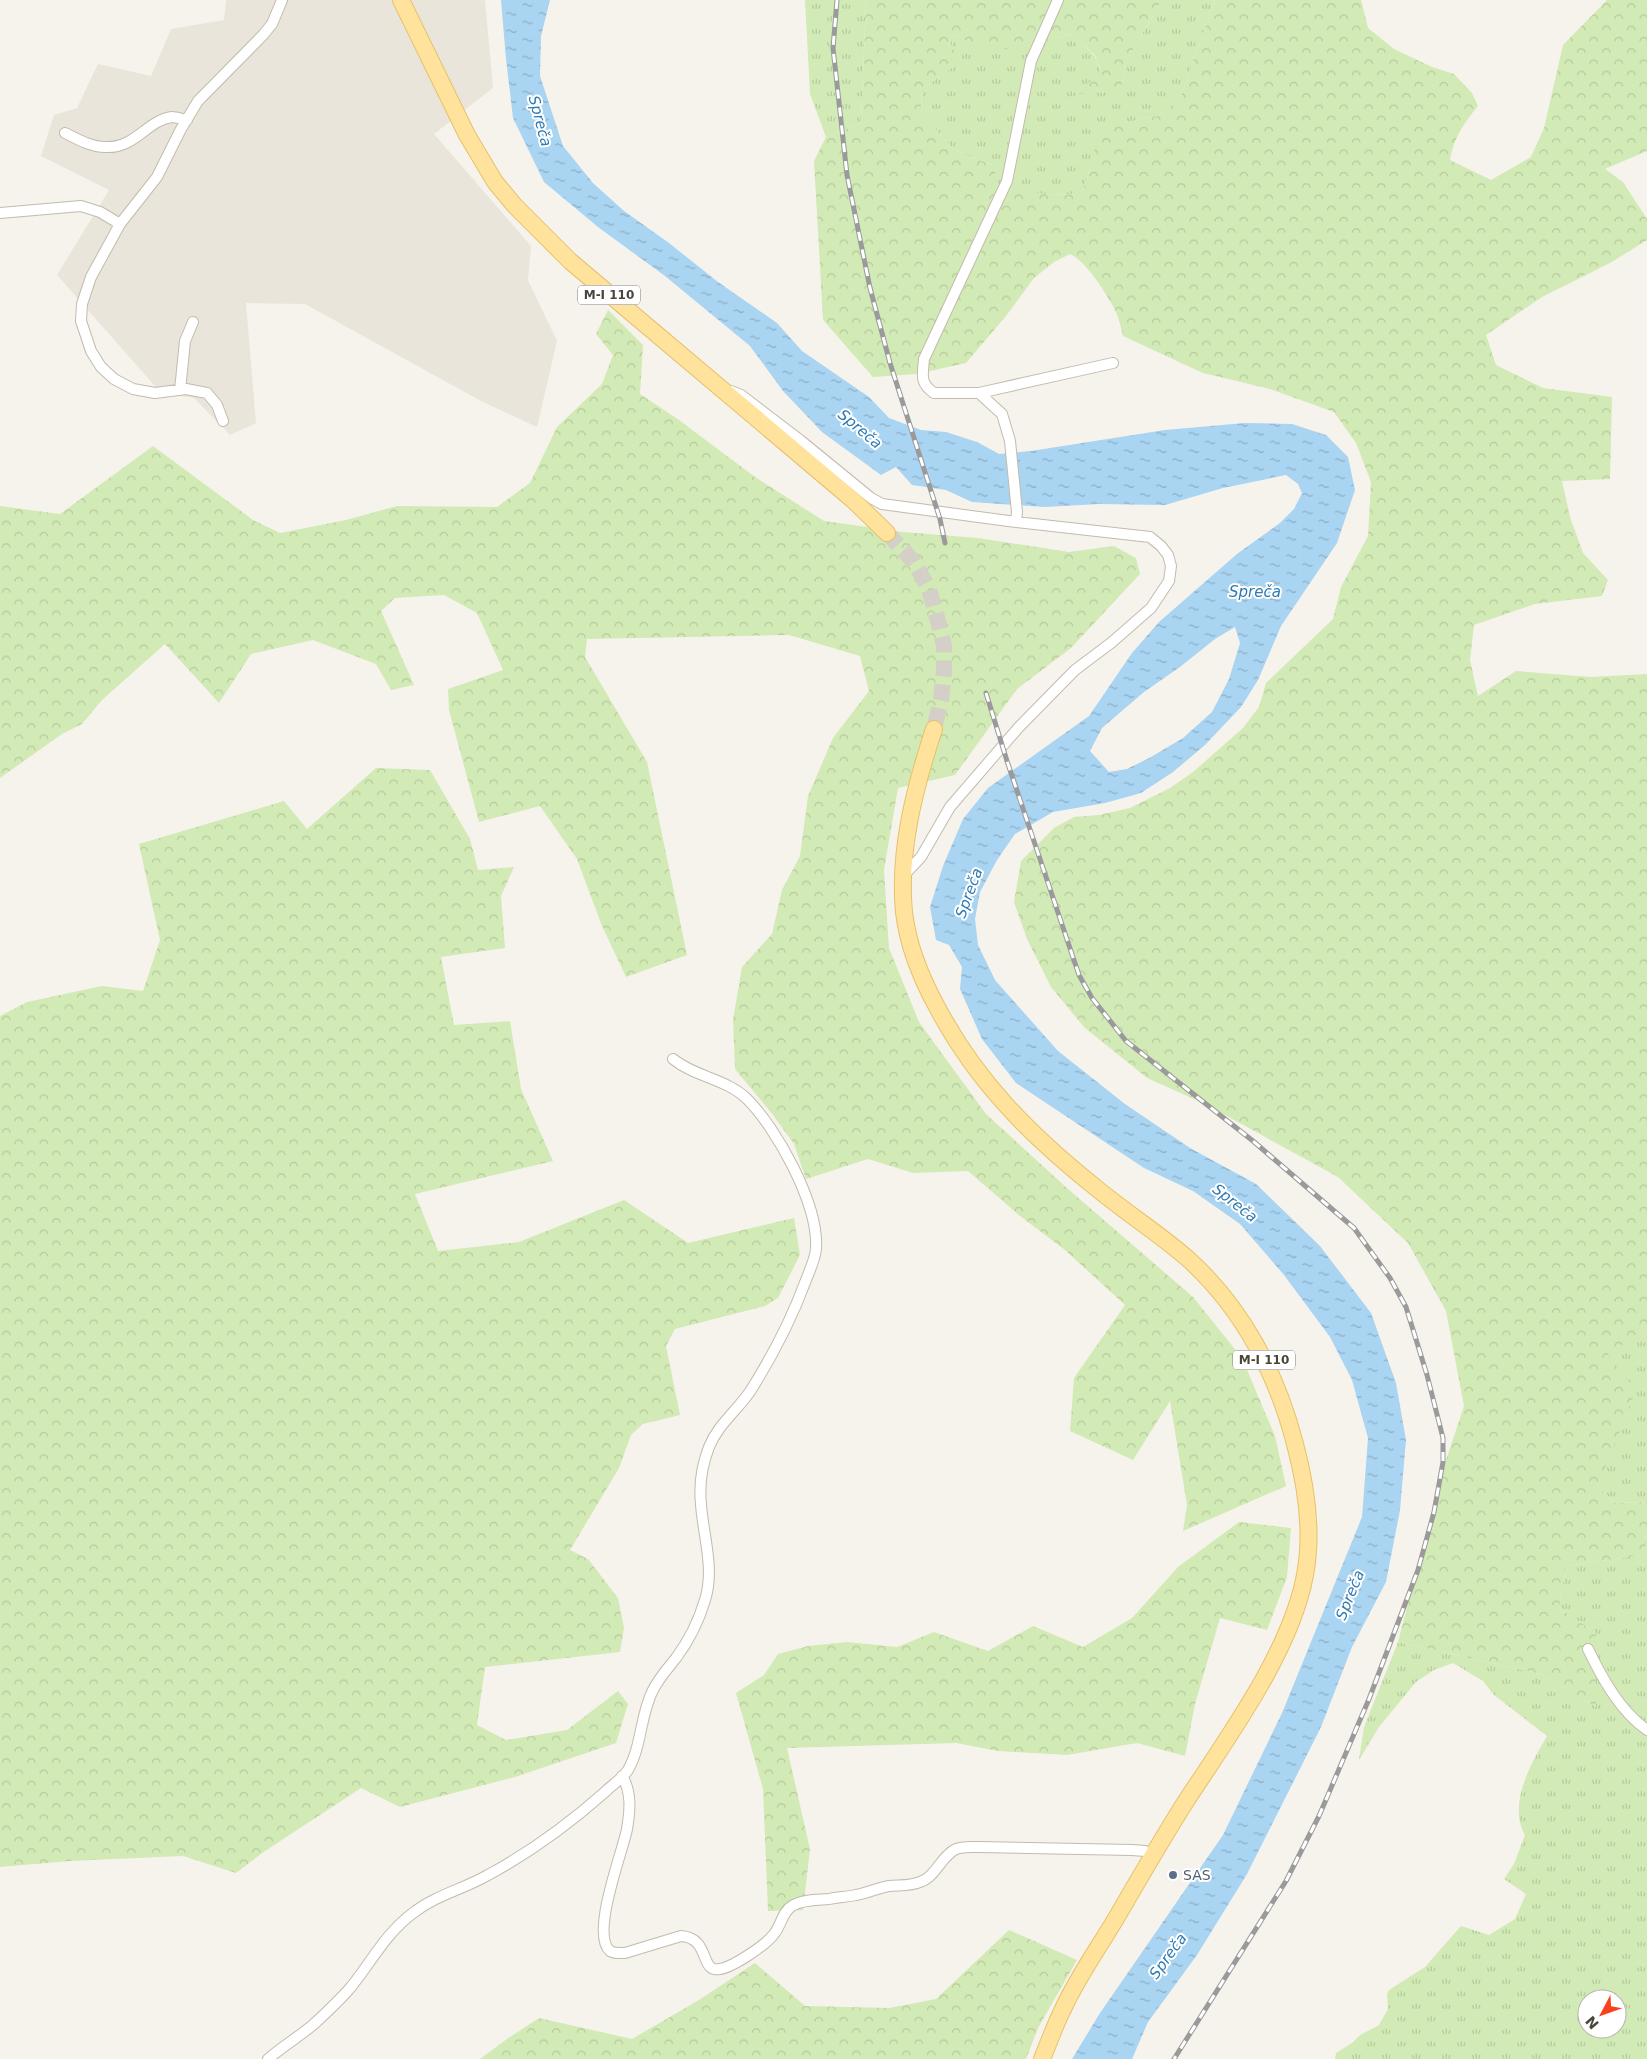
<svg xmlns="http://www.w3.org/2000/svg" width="1647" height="2059" viewBox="0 0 1647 2059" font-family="'DejaVu Sans',sans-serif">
<defs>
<pattern id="grass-tufts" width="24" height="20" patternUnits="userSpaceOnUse" patternTransform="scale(1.25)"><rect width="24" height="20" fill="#d2eab5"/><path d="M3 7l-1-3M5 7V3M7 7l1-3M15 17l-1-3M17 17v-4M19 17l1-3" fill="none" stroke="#b6ca9c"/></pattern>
<pattern id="forest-crowns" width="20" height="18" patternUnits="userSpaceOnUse" patternTransform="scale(1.25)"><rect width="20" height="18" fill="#d2eab5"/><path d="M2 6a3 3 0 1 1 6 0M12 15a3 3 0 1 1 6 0" fill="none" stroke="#b6ca9c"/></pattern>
<pattern id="water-ripples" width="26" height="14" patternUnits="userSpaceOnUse" patternTransform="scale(1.25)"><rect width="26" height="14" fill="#a9d4f2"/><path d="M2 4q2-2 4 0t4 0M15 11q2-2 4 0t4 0" fill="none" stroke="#8caec5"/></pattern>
</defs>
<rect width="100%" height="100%" fill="#f6f3ec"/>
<path fill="#eae5da" d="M226,0H485L493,88L434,134L531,246L528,280L557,341L537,427L481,401L305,304L246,303L256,423L230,435L194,398L161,393L57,275L109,190L41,156L54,115L77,108L98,64L151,76L171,29L224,20Z"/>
<path fill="url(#grass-tufts)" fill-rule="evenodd" d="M805,0H866L861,123L826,137L810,94Z
M1162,0H1215L1180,99L1157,116L1119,124L1090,169L1083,190C1063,201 1019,190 997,187L995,166L954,150L921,113L922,89L958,63L950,42L956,35L977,46L1033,45L1072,34L1095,56L1101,72L1078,93L1122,85L1125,63Z
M1647,1328V1502L1615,1503L1598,1487L1601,1479L1607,1355Z
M1647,1529V2059H1335L1336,2053L1352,2043L1360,2035L1379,2025L1388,2009L1387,1994L1389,1990L1425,1967L1461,1926L1489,1935L1515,1919L1526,1894L1504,1879L1514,1864L1525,1835C1507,1804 1532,1762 1547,1736L1494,1695L1483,1681L1453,1663L1434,1670L1416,1682L1379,1727L1359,1760L1364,1727L1398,1642L1540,1674L1596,1707V1633L1559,1608L1566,1566L1642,1555ZM1587,1999H1617V2029H1587Z"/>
<path fill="url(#forest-crowns)" d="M866,0H1162L1125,63L1122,85L1116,92L1077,94L1101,71L1095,55L1071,34C1045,42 1004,55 977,46C970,44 963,38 956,35L950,42L959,63L922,89L921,113L954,150L995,166L997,187C1020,190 1063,201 1083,190L1090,169L1098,135L1119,124L1157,116L1180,99L1215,0H1361L1368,28L1394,49L1432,67L1454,74L1472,93L1478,106C1464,123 1453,139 1450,160L1491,180L1531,157L1544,128L1563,45L1607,0H1647V151L1605,169L1623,182L1647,219V240L1610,263L1542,297L1486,335L1496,365L1543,388L1612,397L1610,479L1562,481L1570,517L1583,553L1608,580L1602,596L1535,604L1474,625L1470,660L1478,696L1516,671L1591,677L1647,674V1328L1608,1355L1636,1390L1598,1487L1615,1503L1647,1502V1529L1643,1555L1566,1566L1559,1608L1596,1633V1707L1540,1674L1398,1642L1443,1469L1464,1406L1446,1311L1408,1243L1338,1177L1205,1104L1147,1078L1084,1027L1051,987L1027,939L1014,902L1021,861L1054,828L1074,817L1099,815L1130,808L1170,788L1193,772L1243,728L1259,707L1266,683L1333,619L1341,587L1368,536L1371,482L1356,443L1334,412L1270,389L1203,373L1123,336C1121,328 1119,318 1115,310C1107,294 1085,260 1070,254L1054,262L1034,278L1006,316L966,363L917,374L873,377L823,320L814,161L826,137L861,123Z
M608,310L643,345L640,394L679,420L755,477L824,521L903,532L978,538L1069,552L1114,546L1136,558L1140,574L1071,648L1017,689L955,775L898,788L884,870L889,948L919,1022L986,1114L1068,1189L1193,1297L1242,1358L1275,1436L1286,1486L1183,1531L1187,1505L1170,1401L1133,1460L1070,1431L1074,1378L1125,1305L1065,1250L1020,1216L968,1171L913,1173L868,1159L806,1179L794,1144L773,1115L735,1069L733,1020L742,967L772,934L782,890L800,856L808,796L833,738L869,691L860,656L789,635L587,639L585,657L647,762L687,955L626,977L602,926L577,859L540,806L479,822L449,710L448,689L503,670L477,613L444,595L395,598L381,611L414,685L391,690L376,664L313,640L251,654L219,703L165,644L102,700L82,724L62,734L0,778V506L60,514L153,446L253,520L280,533L346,520L397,506L497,507L530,483L557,427L602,384L613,355L596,334Z
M376,768L430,770L470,839L478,870L514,867L501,896L505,948L441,957L454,1025L510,1021L521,1089L553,1161L415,1194L438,1251L519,1242L624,1200L688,1243L794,1218L800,1255L778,1298L765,1306L675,1329L666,1346L680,1415L643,1424L631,1435L619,1468L570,1550L588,1559L618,1598L624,1628L620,1652L485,1667L477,1725L506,1740L567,1730L618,1691L628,1704L616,1743L515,1777L400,1807L361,1788L265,1851L236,1873L183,1856L70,1861L0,1867V1016L27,1002L102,986L143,991L160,940L139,844L284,801L307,829Z
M1239,1522L1291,1528L1287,1577L1267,1630L1220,1618L1195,1704L1185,1756L1137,1743L1067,1755L998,1751L956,1743L787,1748L810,1849L803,1910L768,1911L763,1789L736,1693L764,1675L778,1654L808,1646L847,1642L897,1647L934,1632L988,1651L1033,1626L1083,1647L1132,1618L1178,1567Z
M1009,1930L1077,1960L1038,2028L1026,2059H480L507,2039L539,2018L632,2039L699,2000L755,1963L805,2006L889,2008L936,1999Z"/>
<path fill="url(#water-ripples)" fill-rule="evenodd" d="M501,0H550L541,36L540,76L563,146L593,183L624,211L669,243L718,282L777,323L802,351L869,397L889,418L921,430L946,432L977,442L999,454L1031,451L1165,430L1245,423L1292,424L1326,435L1348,457L1355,490L1337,543L1281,626L1258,680L1241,707L1205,745L1173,772L1141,793L1105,803L1053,812L1015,834L997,860L980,892L975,919L978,945L995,980L1058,1051L1125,1104L1190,1148L1256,1184L1320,1246L1371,1313L1396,1383L1406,1440L1400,1510L1386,1582L1352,1647L1321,1727L1247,1874L1197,1955L1148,2022L1132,2059H1072L1100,2013L1223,1835L1282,1713L1362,1517L1368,1438L1352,1380L1330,1337L1284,1275L1240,1224L1193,1191L1144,1168L1016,1083L982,1039L960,989L962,967L949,945L936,940L930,907L943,866L963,819L988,788L1089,716L1132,653L1159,622L1237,554L1280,523L1294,509L1302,493L1298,484L1286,475L1223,488L1165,505L1099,504L1045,507L972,502L946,490L912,485L896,467L881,475L822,432L783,391L750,346L665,276L598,227L544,182L513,118L506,59ZM1235,627L1240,643L1229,679L1212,712L1183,738L1151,757L1127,769L1109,772L1090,751L1102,728L1144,692L1180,667L1215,639Z"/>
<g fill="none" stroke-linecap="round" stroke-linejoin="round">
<path stroke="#d4d0c8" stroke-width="16" stroke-dasharray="16 8" stroke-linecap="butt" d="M887,533L914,562L929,589L938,621L944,646V671L941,700L934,729"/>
<defs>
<path id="minor" d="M1058,0L1031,61L1007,181L924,359C923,374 919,383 934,393H979L1113,363
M65,133C77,139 91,147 105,147C135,149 147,120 172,117C176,117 182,119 187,120
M0,213L81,206L100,212L120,224
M180,390L185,341L193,322
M731,391L741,395L800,440L871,498L882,504L1016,522L1150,537L1161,546L1168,555L1171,566L1169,581L1151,608L1111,643L1075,670L1019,727L950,807L921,857L903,876
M979,393L1002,414L1010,441L1017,512L1016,522
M223,421L217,405L207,393L186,389L155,393L133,389L114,379L101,367L91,351L81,321L82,304L91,277L120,224L157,177L181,129L198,101L263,35L272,24L282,0
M1588,1649C1602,1678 1620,1711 1647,1730
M622,1776C632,1792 630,1811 627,1829C623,1851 590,1934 610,1951C615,1954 620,1953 625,1953L681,1936C711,1938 699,1973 720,1969C733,1967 766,1945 774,1934C781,1926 782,1912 792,1906C803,1899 818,1900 829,1899C838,1897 847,1897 856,1895C867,1893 878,1888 889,1886C899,1885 911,1886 920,1882C936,1877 941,1856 956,1849C963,1846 971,1847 979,1847L1132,1850L1145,1851L1152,1855
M268,2059C283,2046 300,2036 314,2024C327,2012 340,2000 351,1987C372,1961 385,1934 413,1913C436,1895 464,1889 488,1875C529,1853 570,1823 605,1792C612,1785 622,1779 628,1770C642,1746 640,1715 653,1690C659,1678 668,1668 676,1658C688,1642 699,1620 705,1600C715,1568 703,1536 701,1504C699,1485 702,1465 709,1447C718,1424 738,1410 751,1390C773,1355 792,1318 806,1280C810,1270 815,1259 816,1249C819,1205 777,1128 746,1098C726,1079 695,1077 673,1059"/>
<path id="primary" d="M401,0L467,135L495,182L515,206L570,261L853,500L887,533
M934,729C915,787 898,851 904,912C908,946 921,978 937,1007C976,1081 1030,1135 1095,1187C1125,1212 1158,1233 1187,1258C1242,1307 1277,1374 1295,1444C1306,1485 1313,1533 1305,1575C1291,1651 1228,1737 1186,1801C1162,1839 1140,1877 1118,1915C1100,1946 1078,1976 1063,2009C1055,2025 1049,2042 1042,2059"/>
</defs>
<use href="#minor" stroke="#c2bbae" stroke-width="12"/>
<use href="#primary" stroke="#e6c16a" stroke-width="18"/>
<use href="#minor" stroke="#fff" stroke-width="10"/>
<use href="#primary" stroke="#ffe39c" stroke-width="16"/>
<defs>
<path id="rail" d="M837,0L833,48L847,175L870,288L890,363L940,519L945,543
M986,693L1007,761L1079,975L1092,998L1126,1041L1253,1141L1354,1228L1390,1278L1406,1307L1427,1375L1443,1438V1462L1434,1512L1418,1570L1369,1699L1319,1816L1286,1881L1174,2059"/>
</defs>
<use href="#rail" stroke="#9a9a9a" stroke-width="5"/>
<use href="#rail" stroke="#fff" stroke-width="3" stroke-dasharray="9" stroke-linecap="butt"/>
</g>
<circle fill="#5c6f8a" stroke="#fff" stroke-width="2" cx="1173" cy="1875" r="5"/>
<g text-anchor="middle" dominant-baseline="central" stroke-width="4" stroke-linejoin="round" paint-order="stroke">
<g fill="#fff" stroke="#817c74" stroke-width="1">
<rect x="578" y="285.5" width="62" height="19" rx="4"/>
<rect x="1233" y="1350.5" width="62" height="19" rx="4"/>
</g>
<g font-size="12" font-weight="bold" fill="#4b4439">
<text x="609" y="295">M-I 110</text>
<text x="1264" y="1360">M-I 110</text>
</g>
<g font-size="14" fill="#4e5e75" stroke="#fff" text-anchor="start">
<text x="1183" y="1875">SAS</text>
</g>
<g font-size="15" font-style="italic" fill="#2e7ab2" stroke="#fff">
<text transform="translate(540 121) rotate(75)">Spreča</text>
<text transform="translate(860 429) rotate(40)">Spreča</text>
<text x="1255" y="592">Spreča</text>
<text transform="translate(969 893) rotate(-70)">Spreča</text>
<text transform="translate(1235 1203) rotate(38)">Spreča</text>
<text transform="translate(1350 1595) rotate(-68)">Spreča</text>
<text transform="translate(1168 1956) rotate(-54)">Spreča</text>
</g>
</g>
<g transform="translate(1602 2014) rotate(229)"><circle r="24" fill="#ffffff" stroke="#b7b4b0"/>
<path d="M0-4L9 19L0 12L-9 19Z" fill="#fc3f1d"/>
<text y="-8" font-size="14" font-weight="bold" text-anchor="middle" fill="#4b4439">N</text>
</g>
</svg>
